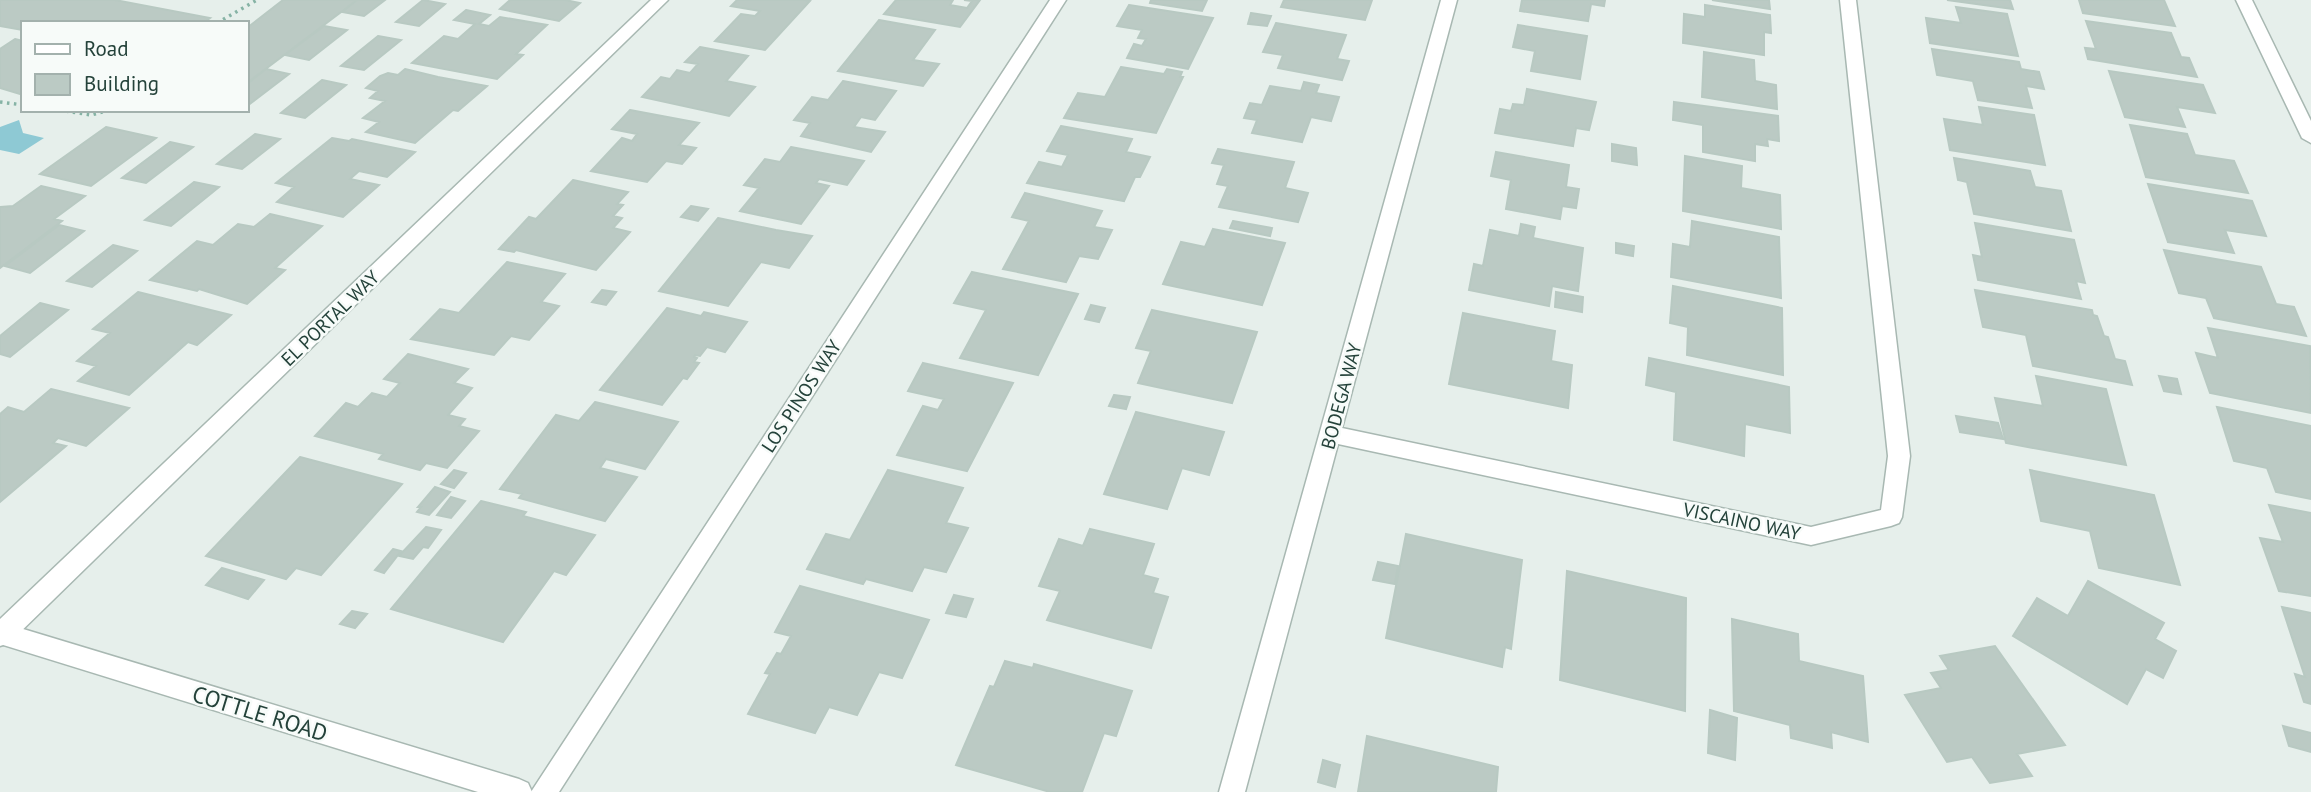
<svg xmlns="http://www.w3.org/2000/svg" width="2311" height="792" viewBox="0 0 2311 792" font-family="'PT Sans',sans-serif">
<rect width="100%" height="100%" fill="#e6efeb"/>
<path fill="#8ec9d4" d="M19,120L23,133L44,138L19,154L0,150V127Z"/>
<path fill="#bbcac4" stroke="#b8c9c2" stroke-width="2" d="M0,0H115L210,18L203,23H23V30L0,26Z
M283,0H357L247,83V28Z
M357,0H385L364,16L342,12Z
M423,0L445,4L419,26L396,22Z
M510,0H565L580,3L559,21L500,9Z
M737,0H805L810,1L765,50L715,41L741,14L755,16L760,11L731,6Z
M896,0H953L950,5L967,8L972,1L964,0H980L960,27L884,14Z
M1151,0H1207L1202,11L1150,3Z
M1284,0H1372L1365,20L1281,7Z
M1522,0H1605L1604,6L1591,4L1588,21L1520,11Z
M1712,0H1769L1770,9Z
M1947,0H2010L2013,9Z
M2079,0H2164L2175,26L2083,13Z
M1129,5L1213,18L1188,69L1127,58L1134,44L1142,46L1146,39L1138,38L1142,30L1117,26Z
M1705,5L1770,15L1771,33L1764,32V55L1683,43L1684,14L1705,17Z
M1956,7L2007,14L2018,56L1930,43L1926,18L1961,23Z
M466,10L490,15L479,24L489,26L500,17L547,25L516,54L523,55L497,79L412,63L444,36L458,39L475,24L454,20Z
M1251,13L1271,16L1267,26L1248,24Z
M879,20L935,30L913,60L939,64L923,86L838,71Z
M2086,21L2171,33L2181,57L2189,58L2197,77L2088,59L2085,48L2096,49Z
M1276,23L1346,35L1337,59L1349,61L1342,80L1278,68L1283,55L1263,52Z
M1518,25L1587,36L1580,79L1531,71L1535,51L1513,47Z
M324,26L347,30L309,60L285,55Z
M378,36L401,40L364,70L341,66Z
M15,39L23,41V95L0,88V49Z
M700,47L748,56L726,81L755,87L729,116L642,97L661,77L670,79L677,70L690,73L698,64L685,62Z
M1932,49L2019,62L2021,69L2039,72L2044,89L2026,86L2032,108L1978,100L1973,81L1937,75Z
M1704,52L1754,60L1755,81L1776,85L1777,109L1702,97Z
M1121,67L1164,74L1167,69L1182,72L1180,77H1183L1156,133L1064,118L1078,93L1105,97Z
M266,69L289,74L247,106V84Z
M405,69L438,77L487,86L458,111L453,110L415,143L366,132L379,122L363,118L385,101L370,98L378,91L366,88L380,76L388,73L398,75Z
M2109,71L2203,85L2215,113L2177,107L2185,127L2125,117Z
M322,80L346,85L305,118L281,113Z
M843,81L896,91L875,120L861,117L854,127L885,132L871,152L801,136L810,123L794,120L812,97L828,100Z
M1304,82L1319,85L1316,93L1339,97L1331,121L1311,117L1302,142L1252,133L1257,120L1244,118L1250,103L1262,105L1270,86L1301,91Z
M1527,89L1596,102L1589,130L1576,128L1573,146L1495,133L1500,109L1511,111L1513,104L1524,105Z
M1674,102L1778,116L1779,141L1767,139L1768,146L1755,144V161L1703,152V125L1673,120Z
M1979,107L2034,115L2045,165L1950,150L1944,119L1983,125Z
M630,110L699,123L679,145L696,148L682,164L666,161L647,182L591,171L622,138L632,141L637,134L612,129Z
M2130,125L2187,134L2195,155L2234,161L2248,193L2146,177Z
M1061,126L1132,139L1126,152L1150,157L1140,177H1135L1124,201L1027,183L1039,162L1062,167L1068,155L1047,151Z
M106,127L156,138L91,186L40,174Z
M255,134L280,139L242,169L217,164Z
M332,138L349,141L352,139L415,152L387,177L359,171L350,179L379,185L343,217L277,202L294,187L276,183Z
M170,142L193,147L146,183L122,178Z
M1612,144L1636,148L1637,165L1612,161Z
M791,147L864,161L847,185L819,179L816,183L829,186L801,224L740,211L759,188L744,185L765,159L780,162Z
M1218,149L1294,162L1285,188L1308,193L1298,222L1219,207L1228,186L1217,184L1224,165L1212,163Z
M1496,152L1569,165L1566,187L1579,189L1576,208L1562,206L1560,219L1506,209L1511,180L1491,176Z
M1685,156L1742,166L1741,188L1780,195L1781,229L1683,211Z
M1954,158L2030,171L2035,187L2061,191L2071,231L1974,214L1967,182L1958,180Z
M573,180L628,192L617,204L623,205L613,216L622,218L613,228L630,232L596,270L516,250L514,252L499,249L529,217L536,219Z
M194,182L219,187L171,226L145,220Z
M2148,184L2252,201L2266,236L2225,230L2234,253L2168,242Z
M41,186L85,196L54,219L62,221L0,268V207L13,206Z
M1025,193L1102,211L1094,227L1112,230L1098,259L1079,256L1066,282L1003,269L1029,221L1012,217Z
M691,206L708,209L698,221L681,217Z
M270,214L322,226L275,268L285,270L247,304L199,289L197,291L150,280L197,241L213,245L238,224L254,227Z
M718,218L776,230L812,236L789,268L761,262L728,306L659,291Z
M1233,221L1272,228L1270,236L1230,228Z
M1692,221L1779,237L1781,298L1671,277L1673,244L1690,247Z
M1975,223L2074,240L2085,283L2076,281L2081,299L1978,280L1973,255L1982,257Z
M1521,224L1535,227L1533,238L1583,248L1578,291L1552,286L1549,306L1469,290L1474,264L1483,266L1490,230L1519,236Z
M59,225L84,231L30,273L5,266Z
M1213,229L1285,243L1262,305L1163,284L1181,242L1205,247Z
M1616,243L1634,246L1633,256L1616,253Z
M113,245L137,251L92,287L67,281Z
M2164,250L2261,267L2276,304L2294,307L2306,336L2214,318L2206,298L2179,293Z
M507,262L565,274L541,302L559,306L529,340L511,336L494,355L411,339L440,309L459,313Z
M972,272L1078,294L1038,375L960,358L986,310L954,303Z
M1673,286L1782,308L1783,375L1687,355L1688,327L1670,323Z
M602,290L616,292L606,305L592,302Z
M1975,290L2092,310L2093,315L2097,316L2104,336L2108,337L2115,359L2125,361L2132,385L2033,366L2026,335L1983,327Z
M138,292L231,315L197,345L188,342L129,395L78,381L96,366L77,361L110,333L93,329Z
M1556,292L1583,297L1582,312L1555,307Z
M40,303L68,310L10,357L0,354V336Z
M1091,305L1105,308L1099,322L1085,319Z
M667,308L701,316L704,312L747,322L725,352L707,347L700,356L695,355L694,357L697,358L694,362L699,363L687,379L683,378L662,405L600,390Z
M1152,310L1257,332L1232,403L1138,383L1151,351L1136,348Z
M1463,313L1555,331L1551,361L1572,365L1568,408L1449,384Z
M2208,328L2310,346L2311,413L2210,393L2196,353L2218,358Z
M408,354L468,369L454,383L472,388L448,415L465,419L459,426L479,431L447,468L426,463L420,470L379,459L383,454L315,436L346,403L358,407L372,393L387,397L400,383L384,379Z
M1649,358L1789,387L1790,433L1745,424L1744,456L1674,440L1676,392L1646,385Z
M923,363L1013,383L967,471L897,455L923,406L938,410L944,399L908,391Z
M2036,376L2106,389L2126,465L2006,443L1995,398L2043,406Z
M2159,376L2177,379L2181,394L2164,391Z
M51,389L129,408L86,446L58,438L53,443L66,446L0,502V414L8,407L24,412Z
M1114,395L1130,397L1126,409L1109,406Z
M595,402L678,422L645,469L606,459L600,468L637,477L605,521L519,498L522,494L500,489L556,415L579,421Z
M2217,407L2311,426V499L2276,492L2267,468L2234,461Z
M1136,412L1224,432L1209,475L1182,468L1167,509L1104,494Z
M1956,416L1998,423L2003,439L1960,432Z
M300,457L402,484L321,575L296,568L286,579L206,556Z
M454,470L466,473L454,488L441,484Z
M888,470L963,488L946,523L968,528L946,572L924,567L912,591L866,579L863,584L807,569L826,534L850,540Z
M2030,470L2154,495L2180,585L2099,568L2090,531L2041,521Z
M435,487L450,492L429,515L417,512L421,507H418Z
M451,497L465,501L451,518L437,515Z
M481,501L526,512L523,516L595,535L566,575L554,571L503,642L391,609Z
M2269,505L2311,513V596L2279,591L2260,538L2283,542Z
M426,527L441,530L428,548L423,547L413,559L399,556Z
M1090,529L1154,544L1143,575L1158,579L1153,593L1168,597L1151,648L1047,620L1060,591L1039,586L1059,539L1083,546Z
M1406,534L1522,560L1511,649L1505,647L1502,667L1386,638Z
M393,549L401,551L384,573L375,570Z
M1378,562L1398,566L1395,584L1373,580Z
M222,568L264,580L248,599L206,585Z
M1567,571L1686,598L1685,711L1560,680Z
M2088,581L2164,623L2155,639L2176,651L2163,678L2146,669L2127,704L2013,636L2037,598L2068,616Z
M800,586L929,620L902,678L879,672L857,715L829,707L815,733L748,714L770,674L765,673L777,653L781,654L791,636L775,632Z
M954,595L973,599L966,617L946,613Z
M2282,607L2311,613V704L2304,702L2295,674L2305,677Z
M352,611L367,614L355,628L340,624Z
M1732,619L1798,634L1799,661L1863,676L1868,742L1831,732L1832,748L1791,738L1790,725L1734,711Z
M1995,646L2065,745L2017,754L2032,776L1990,783L1972,757L1947,762L1905,695L1941,688L1931,673L1949,670L1940,656Z
M1005,661L1033,668L1034,664L1132,691L1116,736L1104,733L1082,792H1050L956,765L990,686L994,687Z
M1710,710L1737,718L1735,760L1708,753Z
M2283,726L2311,733V752L2289,746Z
M1367,736L1498,767L1496,792H1358Z
M1323,760L1340,765L1335,787L1318,782Z"/>
<g fill="none" stroke-linecap="round" stroke-linejoin="round">
<defs>
<path id="minor" d="M651,0H668L9,643L0,646V619Z
M1050,0H1066L559,792H531Z
M1441,0H1457L1342,428L1811,527L1881,510L1888,456L1840,0H1856L1910,456L1902,517L1899,523L1891,526L1811,545L1338,444L1245,792H1219Z
M2236,0H2252L2311,121V143L2302,138Z"/>
<path id="tertiary" d="M0,622L519,779L528,783L532,792H478L0,644Z"/>
</defs>
<use href="#minor" stroke="#a8b8b2" stroke-width="3"/>
<use href="#tertiary" stroke="#a8b8b2" stroke-width="3"/>
<path stroke="#86b3a5" stroke-width="3.5" stroke-dasharray="2.5 4.5" stroke-linecap="butt" d="M217,23L257,0
M0,102L23,105
M59,110L91,115L110,110"/>
<use href="#minor" fill="#fff" fill-rule="evenodd"/>
<use href="#tertiary" fill="#fff" fill-rule="evenodd"/>
</g>
<g text-anchor="middle" dominant-baseline="central" stroke-width="5" stroke-linejoin="round" paint-order="stroke">
<g font-size="19" fill="#24423a" stroke="#f7fbf9">
<text transform="translate(330 318) rotate(-44)">EL PORTAL WAY</text>
<text transform="translate(801 396) rotate(-57)">LOS PINOS WAY</text>
<text transform="translate(1341 396) rotate(-75)">BODEGA WAY</text>
<text transform="translate(1742 521) rotate(12)">VISCAINO WAY</text>
</g>
<g font-size="23" fill="#24423a" stroke="#f7fbf9">
<text transform="translate(260 713) rotate(17)">COTTLE ROAD</text>
</g>
</g>
<rect x="21" y="21" width="228" height="91" fill="#f7fbf9" stroke="#a3b1ad" stroke-width="2"/>
<rect x="35" y="44" width="35" height="10" fill="#ffffff" stroke="#a3b1ad" stroke-width="2"/>
<text x="84" y="56" font-size="21" fill="#24423a">Road</text>
<rect x="35" y="74" width="35" height="21" fill="#bbcac4" stroke="#a3b1ad" stroke-width="2"/>
<text x="84" y="91" font-size="21" fill="#24423a">Building</text>
</svg>
